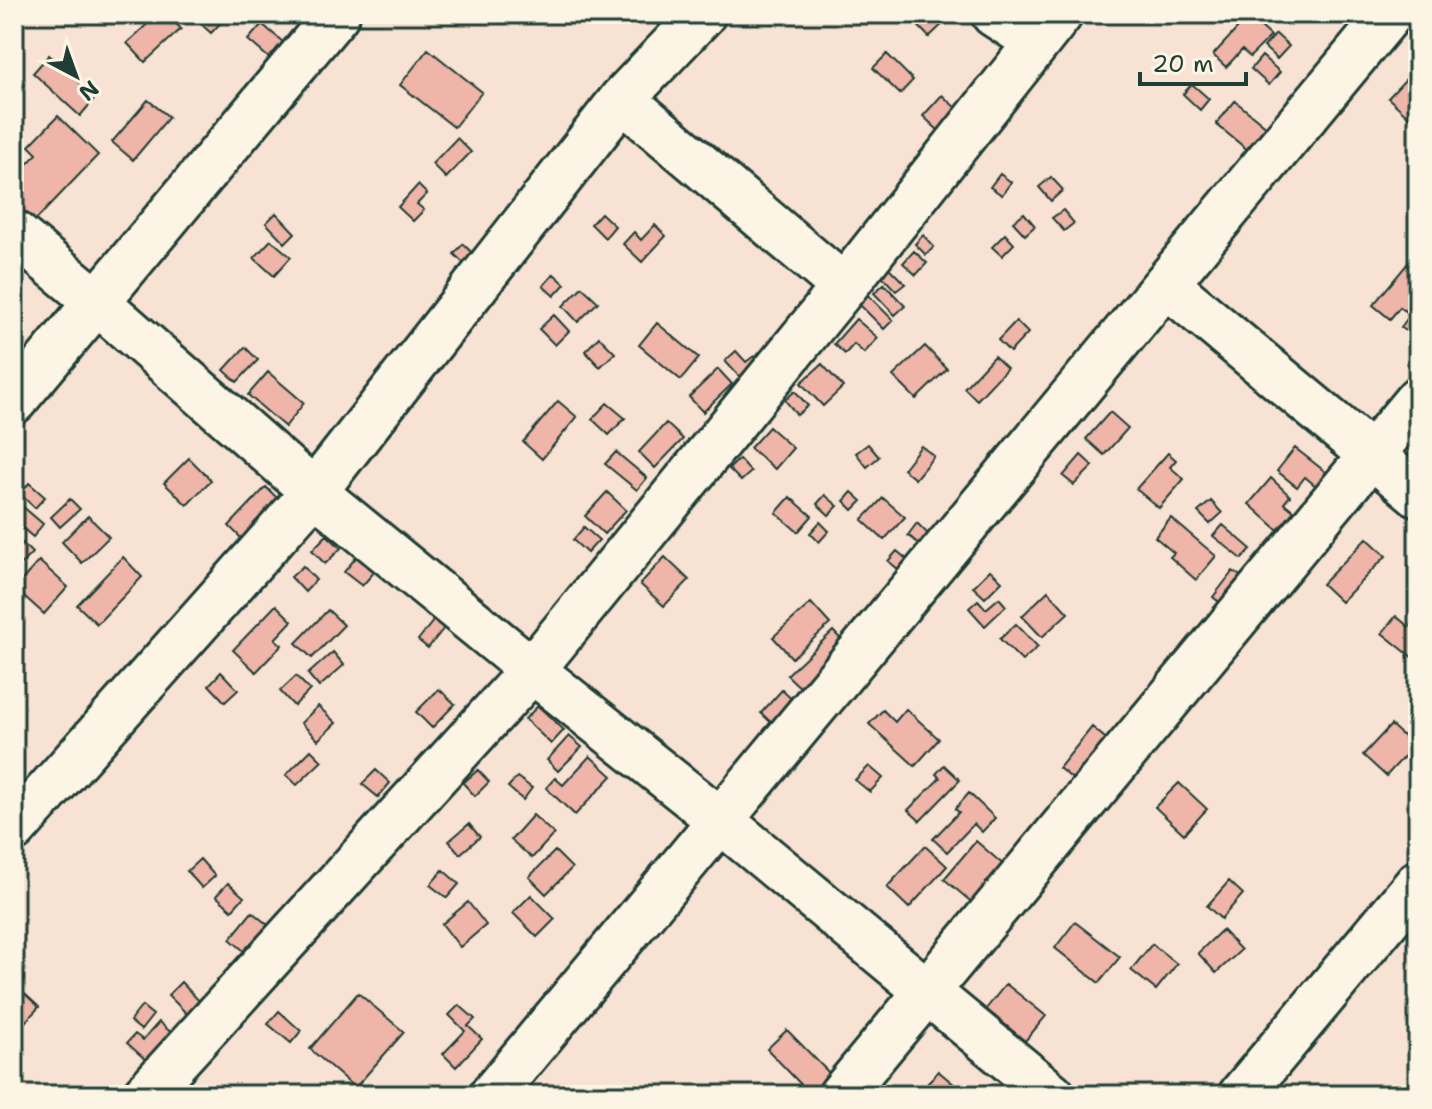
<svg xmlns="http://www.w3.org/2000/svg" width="1432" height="1109" viewBox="0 0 1432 1109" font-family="'Shantell Sans',sans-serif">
<rect width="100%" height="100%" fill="#f8e2d3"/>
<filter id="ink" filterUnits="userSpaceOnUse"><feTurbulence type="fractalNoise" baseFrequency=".0125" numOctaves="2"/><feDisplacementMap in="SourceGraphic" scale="16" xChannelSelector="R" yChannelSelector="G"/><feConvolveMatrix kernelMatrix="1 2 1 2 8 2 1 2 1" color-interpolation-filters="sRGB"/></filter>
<g filter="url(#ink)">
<path fill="#efb5a8" stroke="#1f3d34" stroke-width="2" d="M158,14H168L181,29L145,62L127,43Z
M190,14H229L211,33Z
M907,14H949L951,16L929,37Z
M1249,16L1271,36L1250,57L1242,50L1226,67L1213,55Z
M262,24L283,42L269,58L248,40Z
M1276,34L1289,46L1277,59L1264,47Z
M428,49L482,92L454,127L400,85Z
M887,54L913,80L900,94L873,68Z
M49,55L96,97L80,116L33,73Z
M1262,56L1280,72L1269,85L1251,69Z
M1406,79L1418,91V125L1388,98Z
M1192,84L1209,99L1200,110L1183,94Z
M942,95L959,111L940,132L923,116Z
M148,100L169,117L133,160L112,142Z
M1235,101L1274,133L1255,156L1216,124Z
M58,116L98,155L33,223L14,204V189L23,180L17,174L37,154L29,146Z
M457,138L471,152L446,178L432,164Z
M1000,174L1011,182L1002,195L990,187Z
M1051,177L1063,190L1051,201L1039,187Z
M418,185L427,194L417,204L424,210L413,221L398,207Z
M1063,210L1074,223L1064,231L1052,218Z
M276,213L295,233L285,243L266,223Z
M601,213L615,226L605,238L591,224Z
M1024,213L1035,226L1025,235L1013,222Z
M655,225L666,236L642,262L623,244L634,232L641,240Z
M1005,234L1014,244L1002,256L992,247Z
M923,235L934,247L926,255L915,244Z
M271,240L291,257L274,276L254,258Z
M463,244L483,263L474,273L454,254Z
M914,251L927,263L916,275L903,263Z
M1418,251V341L1401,327L1410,315L1400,307L1390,319L1373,305Z
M888,267L905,284L896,291L880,274Z
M554,274L565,284L554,296L543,286Z
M884,284L905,306L895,315L874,293Z
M582,287L598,302L578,322L563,306Z
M861,288L893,320L884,329L852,297Z
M554,315L569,331L555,345L539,329Z
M856,319L878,338L864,353L854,344L845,354L834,344Z
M1016,321L1028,333L1010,352L998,340Z
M657,323L699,358L681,380L639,345Z
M599,337L615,353L600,367L585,351Z
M925,346L947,369L916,399L893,376Z
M245,347L258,360L237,382L224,370Z
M736,351L746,362L754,356L766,369L748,386L725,361Z
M994,356L1007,368L977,400L964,388Z
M822,364L843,387L823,406L801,383Z
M718,369L732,384L703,412L689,397Z
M268,372L304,403L285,427L248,395Z
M795,391L808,406L797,415L785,400Z
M558,401L577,417L542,459L523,442Z
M607,403L625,418L609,435L592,419Z
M1110,412L1128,428L1104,455L1086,439Z
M666,423L683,439L655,468L639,452Z
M769,427L793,448L775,469L750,448Z
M868,444L879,457L867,467L856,453Z
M921,446L934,456L915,479L903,469Z
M1295,448L1327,473L1317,487L1305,477L1297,487L1277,471Z
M616,452L647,478L637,490L605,464Z
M1168,453L1176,460L1170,467L1184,479L1159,508L1136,489Z
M1081,455L1093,466L1074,485L1063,476Z
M189,458L211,480L187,505L164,483Z
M739,459L751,472L741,481L729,469Z
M1271,478L1290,496L1284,503L1294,511L1278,530L1249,504Z
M29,483L45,497L35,508L20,494Z
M266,487L282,503L245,542L229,526Z
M607,492L626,510L604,534L585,516Z
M852,492L862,501L853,510L844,501Z
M825,495L838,506L829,515L817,504Z
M790,497L812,516L798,532L776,513Z
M883,498L905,517L884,540L862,520Z
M14,499L43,524L33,537L14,521Z
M70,499L80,509L60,527L51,517Z
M1211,501L1222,513L1210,524L1198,512Z
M88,516L109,537L82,563L62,542Z
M1171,518L1216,556L1196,580L1170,557L1174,553L1155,537Z
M820,522L829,531L819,542L810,533Z
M917,523L929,535L920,545L908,535Z
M1223,525L1251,549L1242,559L1213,536Z
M584,527L599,540L587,553L573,540Z
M327,535L341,548L325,564L312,550Z
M1367,538L1386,556L1341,602L1322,584Z
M21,542L32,553L14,571V550Z
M897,551L910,562L902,572L888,561Z
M358,555L376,570L362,586L344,572Z
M123,557L142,577L97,624L77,605Z
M665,557L689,580L664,606L640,584Z
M39,561L68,587L44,614L15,588Z
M303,566L316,580L305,592L291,577Z
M990,570L1002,581L985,598L973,587Z
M1233,571L1249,582L1228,609L1213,597Z
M1048,591L1068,613L1042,637L1022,616Z
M999,598L1006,606L985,626L969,608L978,600L986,609Z
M811,603L830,624L792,658L773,637Z
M276,605L292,621L275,639L282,645L256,672L233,650Z
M328,610L344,625L312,658L296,643Z
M1396,616L1409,627L1418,616V662L1382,633Z
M434,620L444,628L428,648L418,640Z
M1016,624L1038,647L1022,661L1000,639Z
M833,631L851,650L806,693L787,675Z
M333,652L344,665L319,687L308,674Z
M221,672L238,690L225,702L209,685Z
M296,676L310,690L294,706L280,691Z
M439,689L455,704L432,728L416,712Z
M782,690L801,708L779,730L761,713Z
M318,706L336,723L318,740L301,723Z
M538,706L564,730L551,744L525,719Z
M906,709L939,739L915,766L869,724L883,710L895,722Z
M1391,725L1414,746L1386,776L1363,755Z
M1092,727L1117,748L1084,788L1059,768Z
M569,736L582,747L558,771L547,760Z
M311,750L322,761L297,785L286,775Z
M590,756L612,776L575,815L546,788L555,778L563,785Z
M944,765L960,780L920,821L908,810L940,778L936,774Z
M869,766L883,778L870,792L855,780Z
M376,770L390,783L378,797L362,784Z
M478,770L489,782L475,796L463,783Z
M517,777L532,788L523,800L508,787Z
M1179,783L1207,809L1184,834L1155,807Z
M969,793L995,818L982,832L974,824L947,852L933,839L959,812L955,809Z
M533,815L554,834L532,858L511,840Z
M469,824L480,837L460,854L449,841Z
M976,841L1013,873L981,910L944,879Z
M925,846L947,866L909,908L887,887Z
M555,851L572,868L546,894L529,877Z
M200,859L215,876L202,888L187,871Z
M443,870L459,884L447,898L430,885Z
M1229,881L1243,894L1221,919L1207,906Z
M228,883L244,897L232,910L216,896Z
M531,895L555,919L537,937L513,913Z
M468,902L486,925L460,947L442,924Z
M252,912L274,930L251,957L230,939Z
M1075,922L1120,957L1099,983L1055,948Z
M1222,930L1241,950L1216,973L1198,953Z
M1152,944L1177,964L1156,990L1131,970Z
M181,982L204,1006L191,1018L168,995Z
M1006,984L1046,1016L1025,1041L986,1009Z
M358,993L404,1032L355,1088L310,1049Z
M25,994L39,1007L14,1034V1006Z
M459,1005L475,1019L468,1026L482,1039L456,1067L443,1054L465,1031L449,1015Z
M142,1006L153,1015L141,1030L130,1021Z
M279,1011L301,1031L291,1043L268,1024Z
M159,1022L181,1041L156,1069L127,1043L135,1034L143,1040Z
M787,1030L837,1081L822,1095H811L767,1049Z
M938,1071L967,1095H918Z"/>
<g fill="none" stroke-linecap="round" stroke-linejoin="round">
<defs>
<path id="minor" d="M994,14L1037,42
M622,99L844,287
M14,233L97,302L314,492L532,670L720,820L1052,1095
M1166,284L1418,494
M14,401L337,14
M14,829L314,492L622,99L703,14
M145,1095L532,670L844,287L1060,14
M492,1095L1390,14
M841,1095L1418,399
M1241,1095L1418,883"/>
</defs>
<use href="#minor" stroke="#1f3d34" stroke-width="50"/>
<use href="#minor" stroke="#fcf5e5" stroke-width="44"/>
</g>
</g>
<rect width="1432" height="1109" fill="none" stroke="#fcf5e5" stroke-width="48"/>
<rect x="24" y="24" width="1384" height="1061" fill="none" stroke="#1f3d34" stroke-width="3" filter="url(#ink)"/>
<g transform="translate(76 76) rotate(139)" stroke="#fcf5e5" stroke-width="6" paint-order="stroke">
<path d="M0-6L14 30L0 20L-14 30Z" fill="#1f3d34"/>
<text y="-12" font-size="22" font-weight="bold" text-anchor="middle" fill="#1f3d34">N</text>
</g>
<path d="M1140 72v12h106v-12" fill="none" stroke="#1f3d34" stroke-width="4"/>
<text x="1152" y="72" font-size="24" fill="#1f3d34" stroke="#fcf5e5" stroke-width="6" paint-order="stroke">20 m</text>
</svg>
